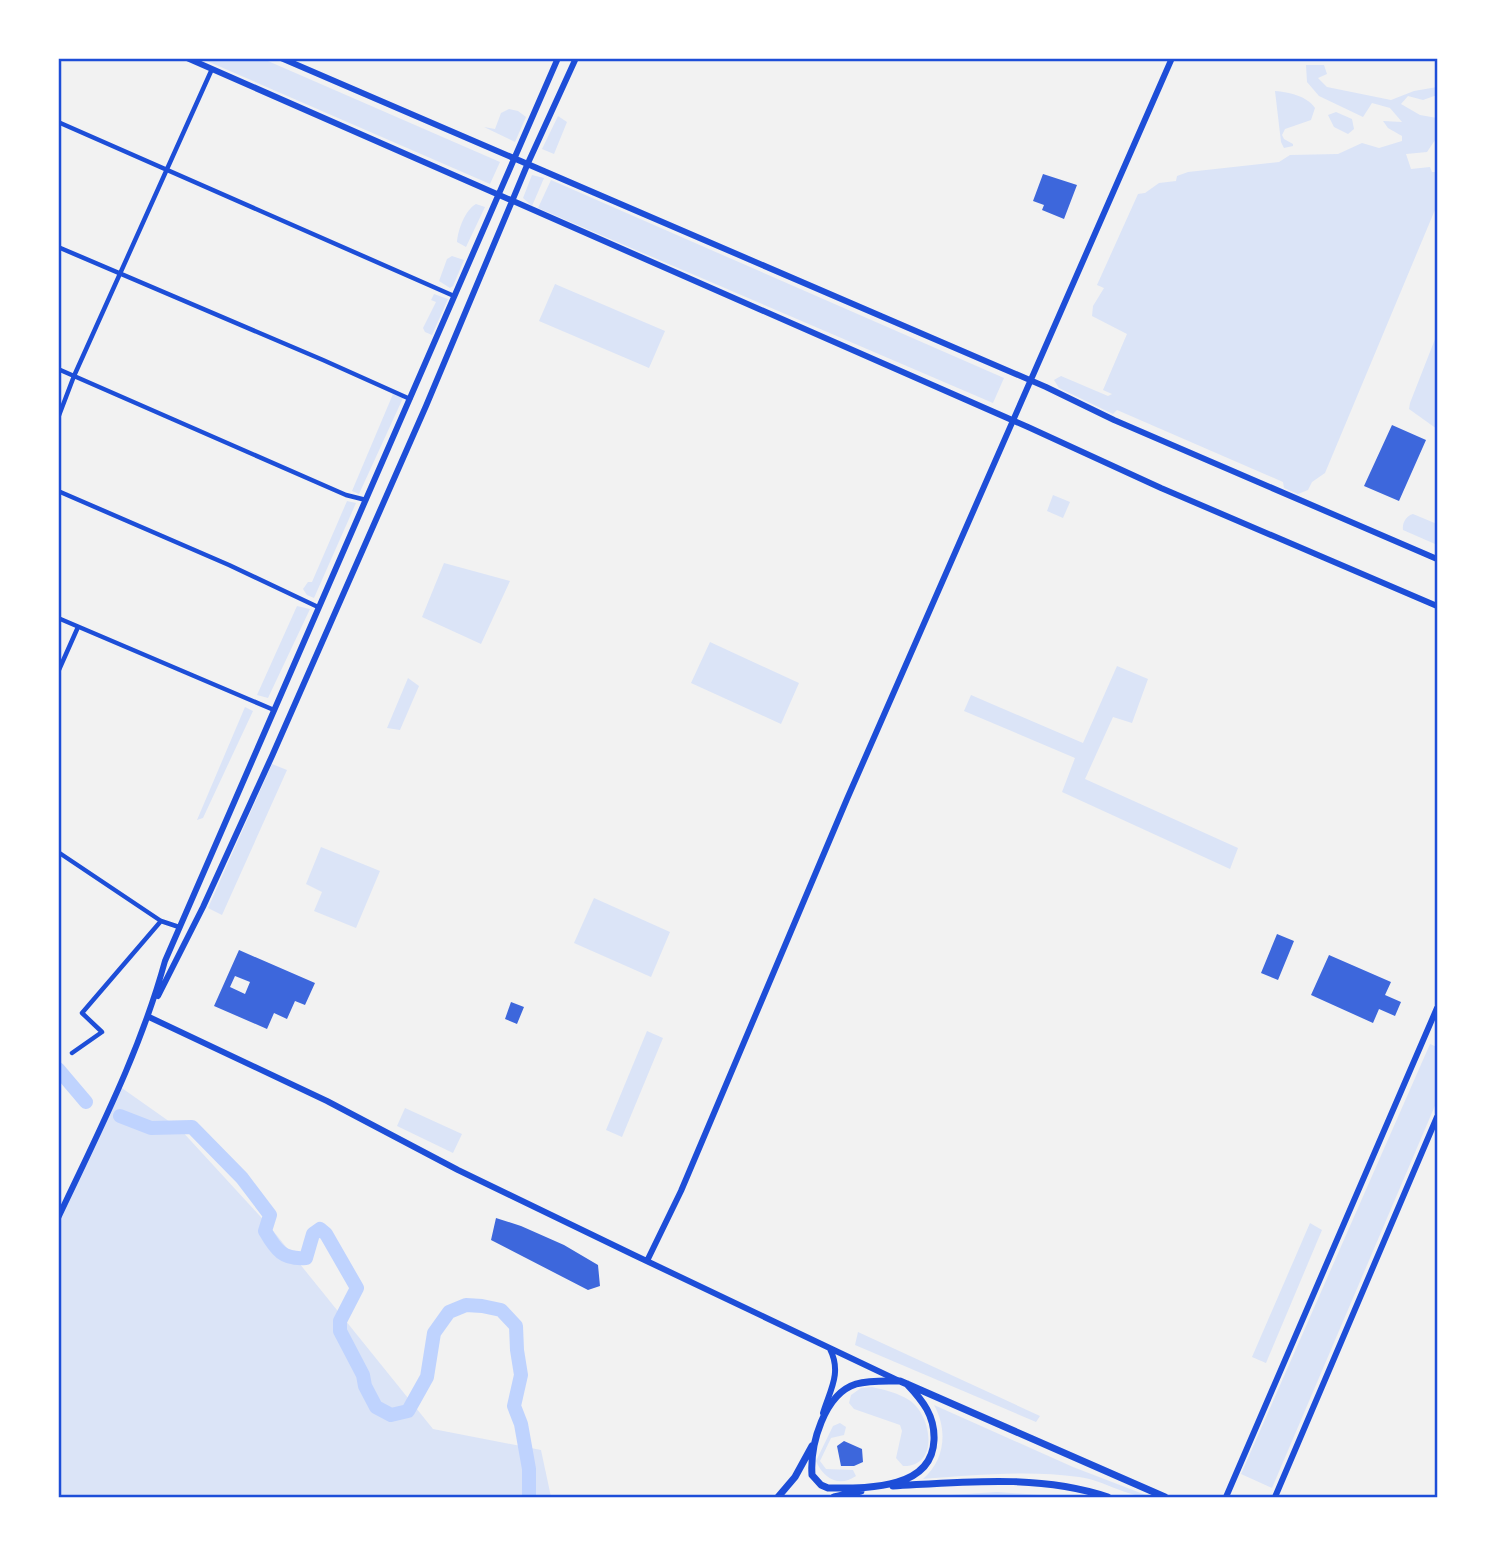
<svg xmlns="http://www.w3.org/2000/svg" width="1495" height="1555" viewBox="0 0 1495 1555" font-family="Roboto,sans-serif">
<rect width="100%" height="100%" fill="#f2f2f2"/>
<path fill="#dbe4f7" d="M200,58H261L500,162L490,184Z
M1306,65H1324L1327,74L1318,78L1327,87L1391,100L1414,91L1437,87V95L1423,100L1408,96L1401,104L1420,115L1437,118V137L1427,152L1406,154L1411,169L1430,167L1432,172H1437V205L1325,473L1312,482L1308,490L1298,494L1284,488L1283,482L1117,410L1113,414L1059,388L1054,380L1061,376L1108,396L1112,394L1103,390L1127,334L1092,316L1093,306L1104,288L1097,285L1138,194L1145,193L1159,183L1176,181L1177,176L1188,172L1279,162L1290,155L1338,154L1362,143L1379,148L1402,141V136L1388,128L1383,121L1402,122L1390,108L1372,103L1363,117L1319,96L1307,82Z
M1275,91C1289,92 1307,96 1315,108L1311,120L1285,129L1282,135L1284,139L1293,144V146L1284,148L1281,142Z
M509,109L518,111L526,117L515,142L484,127L495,129L501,113Z
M1336,112L1352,119L1354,129L1348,134L1334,127L1328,115Z
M558,116L567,122L554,154L542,149Z
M532,175L544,178L532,206L523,198Z
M551,180L1004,378L993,403L538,208Z
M476,204L485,207L466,247L457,242C458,230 465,210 476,204Z
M452,256L464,260L453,286L450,288L439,281L447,259Z
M555,284L665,331L649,368L539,321Z
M434,294L448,299L432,335L425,332L423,328L436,302L431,300Z
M1437,334V429L1409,409L1410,403Z
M393,394L403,398L359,494L352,491Z
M1053,495L1070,502L1063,518L1047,511Z
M347,501L356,503L314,598L307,595L303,589L308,582H312Z
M1413,514L1437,524V543L1435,544L1403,530C1402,523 1406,516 1413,514Z
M444,563L510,581L481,644L422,617Z
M297,606L310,609L268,698L257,695Z
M710,642L799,683L781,724L691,683Z
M1117,666L1148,679L1132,723L1113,717L1085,779L1238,848L1230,869L1062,792L1075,758L964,711L971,695L1083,743Z
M408,678L419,686L400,730L387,728Z
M245,707L253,711L203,818L197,820Z
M272,764L287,770L222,915L208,908Z
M321,847L380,871L356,928L314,911L322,892L306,884Z
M594,898L670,932L651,977L574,943Z
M647,1031L663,1038L622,1137L606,1130Z
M1430,1044L1437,1047V1101L1272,1488L1241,1474Z
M119,1086L180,1129L270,1227L433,1429L541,1450L551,1497H58V1216Z
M405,1108L462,1134L453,1153L397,1126Z
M1310,1223L1322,1230L1266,1363L1252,1357Z
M858,1332L1040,1416L1036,1422L855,1345Z
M872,1387C885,1390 898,1393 909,1400C932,1415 940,1467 903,1466L896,1458L902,1431L900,1425L854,1409L849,1403L851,1395L861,1388Z
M934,1405L1073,1467L1151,1497C1126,1497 1104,1480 1079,1477C1030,1470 972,1475 923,1479C945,1460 948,1430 934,1405Z
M840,1423L846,1427L844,1435L831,1438L820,1461L826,1469L853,1470L856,1476C839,1488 823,1478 816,1461L833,1426Z
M997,1492L1069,1497H919Z"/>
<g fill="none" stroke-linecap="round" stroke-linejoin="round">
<path stroke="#bfd3fe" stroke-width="14" d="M58,1069L86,1102
M120,1116L151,1128L192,1127L242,1178L270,1215L265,1231C276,1250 283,1260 306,1258L313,1234L320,1229L326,1234L357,1288L340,1321V1331L363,1375L365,1386L376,1407L391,1415L408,1411L427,1377L434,1333L449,1312L466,1305L482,1306L501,1310L516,1326L517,1350L521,1375L514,1406L521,1424L529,1469V1497"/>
</g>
<path fill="#3d67dc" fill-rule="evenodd" d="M1043,174L1077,185L1064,219L1042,210L1044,205L1033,201Z
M1392,425L1426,440L1399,501L1364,486Z
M1277,934L1294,941L1278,980L1261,973Z
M239,950L315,983L305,1005L295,1001L287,1019L274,1013L267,1029L214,1006ZM235,976L250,982L245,994L230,987Z
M1329,955L1391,982L1385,995L1401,1002L1395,1016L1379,1009L1373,1023L1311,995Z
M511,1002L524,1007L517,1024L505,1019Z
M496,1218L521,1226L564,1245L598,1265L600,1286L588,1290L491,1240Z
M844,1441L862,1449L863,1462L854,1466H841L837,1446Z"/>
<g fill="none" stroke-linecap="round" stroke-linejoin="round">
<path stroke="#1d4ed8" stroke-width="4.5" d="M58,122L454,296
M58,247L323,360L410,399
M58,369L346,495L366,500
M58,418L74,376L212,69
M58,491L229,565L318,607
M58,618L274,710
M58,672L78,627
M58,852L161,921L179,927
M72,1053L102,1032L82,1013L161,921"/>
<path stroke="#1d4ed8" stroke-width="6" d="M187,58L1028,427L1161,488L1437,606
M281,58L1046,387L1114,420L1437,559
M158,996L203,907L272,756L426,406L528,163L576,58
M149,1017L327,1101L458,1170L634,1255L897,1380
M58,1218C98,1133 140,1052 165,961L558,58
M647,1261L681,1191L847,799L1172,58
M823,1413C830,1390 842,1373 830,1349
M1226,1497L1437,1008
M1275,1497L1437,1117"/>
<path stroke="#1d4ed8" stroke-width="7" d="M907,1384C923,1401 935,1416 934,1440C932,1491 864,1488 828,1488L821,1485L812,1475C810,1445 824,1394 856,1384C870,1380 886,1381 900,1381L907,1384L1165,1497
M893,1486C964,1482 1039,1474 1108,1497
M778,1497L795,1477L812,1446
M834,1497L861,1491"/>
</g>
<rect width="1495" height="1555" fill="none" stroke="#ffffff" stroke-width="119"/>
<rect x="60" y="60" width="1376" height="1436" fill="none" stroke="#1d4ed8" stroke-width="2.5"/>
</svg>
